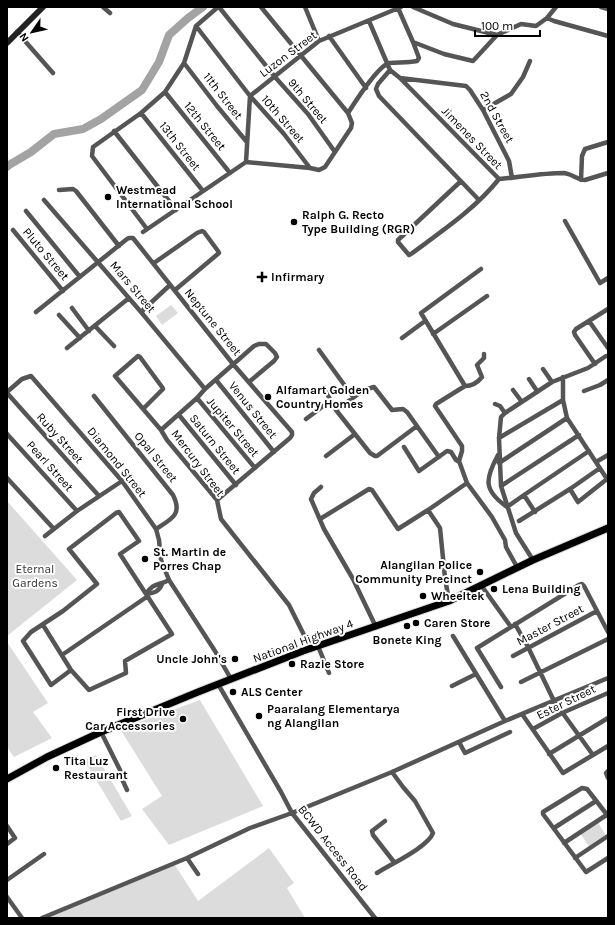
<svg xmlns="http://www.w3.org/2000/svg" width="615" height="925" viewBox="0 0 615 925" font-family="Karla,sans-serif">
<rect width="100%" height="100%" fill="#fff"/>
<path fill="#dcdcdc" d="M171,305L178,313L162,325L156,316Z
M7,501L77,580L7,636Z
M7,642L48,703L33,712L52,738L14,757L7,747Z
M200,700L263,806L169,845L142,809L162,796L120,729Z
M96,755L132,816L121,821L84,760Z
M597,821L607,837L590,848L580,833Z
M269,848L294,883L287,888L305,918H47L175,865L198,901Z"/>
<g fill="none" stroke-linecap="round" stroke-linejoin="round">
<path stroke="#a3a3a3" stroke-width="8" d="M7,167L9,165L31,152L54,134L83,129L101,119L142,90L159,62L169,35L188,18L203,7"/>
<path stroke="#d9d9d9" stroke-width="4.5" stroke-dasharray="4.5 2" stroke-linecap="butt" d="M608,533V534"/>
<defs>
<path id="primary" d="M7,779L47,757L101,732L198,692L303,651L449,601L533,560L608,528"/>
</defs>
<use href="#primary" stroke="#dbdbdb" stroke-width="9"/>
<path stroke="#555" stroke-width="4.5" d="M103,7L110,13
M219,7L275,77L308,114L335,152
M261,7L348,113
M305,7L319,41
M413,7L453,24L497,35
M601,7L608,9
M547,18L554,21L608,36
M369,21L390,70L400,78L499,179C521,177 543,173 564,173C572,174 578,180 585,180L608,173
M196,26L250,96L284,134L310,168
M17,32L53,73
M329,36L366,88
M413,42L444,54L473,61L497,35L521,24L536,26L547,18L556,7
M184,63L217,106L246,141
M390,70L378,84L376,89L379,96L479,200
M400,78L466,86L470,90L483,110L509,161L512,178
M165,92L230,173
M483,110L511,94L523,77L530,61
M141,113L203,191
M114,131L176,210
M246,162L250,96L319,41L401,7
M581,180L582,156L585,149L608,142
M460,182L398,240V242L409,255L411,254C442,231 475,209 499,179
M59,190L73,189L76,191L119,246
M44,200L141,312L205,389
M26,211L80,277
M565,221L600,283L608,278
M147,229L92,156L93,147L141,113L165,92L184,63L196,26L218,7
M13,230L63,291
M143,232L246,162L310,168L319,170L325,167L351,128L352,123L348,113C355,102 378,66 389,63C398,62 407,63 417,61L419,58L413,42L398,8
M154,263L197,233L202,231L204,232L218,251L219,253L175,290
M72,308L89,331
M36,312L127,239L129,238H133L233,364L292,432V435L290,438L217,500
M141,312L170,285
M59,315L80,338
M589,321L608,348
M95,326L114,346
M433,334L487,296
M402,338L425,321
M67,348L129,298
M319,350L353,397
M595,364L575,335L574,332L576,329L608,309
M543,369L552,382
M563,377V400L567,418L607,479L578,502L570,489
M529,379L537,391
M216,380L274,452
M249,382L274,361L277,357L275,353L266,344H259L254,346L205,389L197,398L161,430L167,440L217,500L221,519L289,605L311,649
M465,386C472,386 478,382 482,377L477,365L484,358V354
M513,390L522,402
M584,391L600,385L608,380
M7,392L22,379L31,376L122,481L156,529L159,540L161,560L169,580L215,651L231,679
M326,392L336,410L370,453L375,456H377L417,426
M7,393L99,496
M94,396L173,495C183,515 171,519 156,529
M197,398L255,468
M495,404L500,406L505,413
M143,409L163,389L162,387L140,357L138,356L115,376L161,430
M336,410L364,390L374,387L392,410L403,409L407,412L439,457
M179,415L236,485
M306,419L330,401
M7,434L77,511
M499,438L563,400
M404,447L419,471L447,451L451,452L456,460L459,462
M498,455C485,479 483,490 507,507L524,495L535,512
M326,456L355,434
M596,462L608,455
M499,463L567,418
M7,478L54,529
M467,483L492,517L505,540L506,547L517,567
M501,486L579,435
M321,487L314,493L311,499L324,529L353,579L376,627
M524,495L589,451
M320,519L369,489L372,490L398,529L428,510
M519,521L570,489L600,468
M45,536L77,511L122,481
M533,560L516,533L501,486L499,438L501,417L505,413L552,382L588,368L606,356
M162,584C159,592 154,593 146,594C154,582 158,586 169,580
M481,585L511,627
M449,601L445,578L440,528L428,510L467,483L459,461L462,451V446L435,406L436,404L465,386L421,313L481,269
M515,624L528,647L554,701L593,755
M43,625L71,670L89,690L126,673L125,661L172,634L120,554L139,541L119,512L116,513L69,549L97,584L63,611L31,632L23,641L51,685L71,670
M453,636L505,721
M318,646L329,673
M62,655L148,596
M513,656L597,611
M521,682L608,639
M218,684L281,792L292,813L375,918
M452,686L476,674
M501,687L477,648L579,585L582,584L584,586L608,632
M522,714L563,773L608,746
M533,729L562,713L608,693
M101,732L122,774V779L127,790
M459,742L465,753L510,732
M549,754L608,718
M608,771L606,773L608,778
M608,816L587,789L582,788L543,812V814L586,872L608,858
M385,821L372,831L373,835L394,862
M7,826L15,838L7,844
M554,828L596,801
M564,843L608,814
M187,858L198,874
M575,858L608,836
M377,873C391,864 428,847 433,833L415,801L403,787L392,772
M7,880L44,854
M7,897L22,918
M42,918L187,858L250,828L292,813L392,772L505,721L608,678"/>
<path stroke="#222" stroke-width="6" d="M7,43L43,7"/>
<use href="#primary" stroke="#000" stroke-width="7"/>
</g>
<g fill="#000" stroke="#fff" stroke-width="1.5">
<circle cx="108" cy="197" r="4"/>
<circle cx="294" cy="222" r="4"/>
<path d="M260 271h4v4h4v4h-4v4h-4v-4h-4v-4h4z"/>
<circle cx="268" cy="397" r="4"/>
<circle cx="145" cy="559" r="4"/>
<circle cx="480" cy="572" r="4"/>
<circle cx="494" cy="589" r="4"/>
<circle cx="423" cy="596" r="4"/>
<circle cx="416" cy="623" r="4"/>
<circle cx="407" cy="626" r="4"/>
<circle cx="235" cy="659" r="4"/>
<circle cx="292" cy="664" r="4"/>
<circle cx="233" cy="692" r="4"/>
<circle cx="259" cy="716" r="4"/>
<circle cx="183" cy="719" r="4"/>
<circle cx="56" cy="768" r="4"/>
</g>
<g text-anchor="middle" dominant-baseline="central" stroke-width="4" stroke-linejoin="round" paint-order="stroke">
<g font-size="12" fill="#000" stroke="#fff">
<text transform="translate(288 54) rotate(-37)">Luzon Street</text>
<text transform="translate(223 96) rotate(52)">11th Street</text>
<text transform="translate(308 101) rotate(50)">9th Street</text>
<text transform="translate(497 117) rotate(61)">2nd Street</text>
<text transform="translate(283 119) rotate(49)">10th Street</text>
<text transform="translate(205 126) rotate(51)">12th Street</text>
<text transform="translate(472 138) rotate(46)">Jimenes Street</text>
<text transform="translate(180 146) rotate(52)">13th Street</text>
<text transform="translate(46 254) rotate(50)">Pluto Street</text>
<text transform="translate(133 287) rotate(50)">Mars Street</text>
<text transform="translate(213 322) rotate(51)">Neptune Street</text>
<text transform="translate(253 410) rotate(51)">Venus Street</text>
<text transform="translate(233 427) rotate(50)">Jupiter Street</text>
<text transform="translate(60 438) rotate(48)">Ruby Street</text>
<text transform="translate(215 444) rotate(51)">Saturn Street</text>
<text transform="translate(156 457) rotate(51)">Opal Street</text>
<text transform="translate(117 462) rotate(51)">Diamond Street</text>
<text transform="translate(198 463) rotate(53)">Mercury Street</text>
<text transform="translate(50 466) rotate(48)">Pearl Street</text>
<text transform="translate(550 625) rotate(-28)">Master Street</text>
<text transform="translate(303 641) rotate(-20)">National Highway 4</text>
<text transform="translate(566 702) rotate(-26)">Ester Street</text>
<text transform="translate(333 848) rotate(52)">BCWD Access Road</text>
</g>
<g font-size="12" font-weight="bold" fill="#000" stroke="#fff" text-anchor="start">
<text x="116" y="190">Westmead<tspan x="116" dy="14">International School</tspan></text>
<text x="302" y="215">Ralph G. Recto<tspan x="302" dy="14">Type Building (RGR)</tspan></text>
<text x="271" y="277">Infirmary</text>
<text x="276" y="390">Alfamart Golden<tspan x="276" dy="14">Country Homes</tspan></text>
<text x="153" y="552">St. Martin de<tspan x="153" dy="14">Porres Chap</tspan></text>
<text x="472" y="565" text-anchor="end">Alangilan Police<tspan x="472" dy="14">Community Precinct</tspan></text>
<text x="502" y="589">Lena Building</text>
<text x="431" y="596">Wheeltek</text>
<text x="424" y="623">Caren Store</text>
<text x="407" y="640" text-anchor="middle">Bonete King</text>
<text x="227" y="659" text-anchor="end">Uncle John's</text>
<text x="300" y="664">Razie Store</text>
<text x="241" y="692">ALS Center</text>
<text x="267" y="709">Paaralang Elementarya<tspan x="267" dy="14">ng Alangilan</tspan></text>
<text x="175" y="712" text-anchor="end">First Drive<tspan x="175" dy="14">Car Accessories</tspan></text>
<text x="64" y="761">Tita Luz<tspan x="64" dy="14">Restaurant</tspan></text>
</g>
<g font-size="12" fill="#333" stroke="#fff">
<text x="35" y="569">Eternal<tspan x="35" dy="14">Gardens</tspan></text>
</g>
</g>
<rect width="615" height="925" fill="none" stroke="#000000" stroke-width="16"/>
<g transform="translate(32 32) rotate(236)" stroke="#ffffff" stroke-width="3" paint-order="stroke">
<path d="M0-3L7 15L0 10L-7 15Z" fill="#000000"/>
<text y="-6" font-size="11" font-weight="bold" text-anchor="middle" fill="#000000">N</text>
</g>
<path d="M475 30v6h65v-6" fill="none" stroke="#000000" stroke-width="2"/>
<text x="481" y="30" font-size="12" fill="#000000" stroke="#ffffff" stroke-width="3" paint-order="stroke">100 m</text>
</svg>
